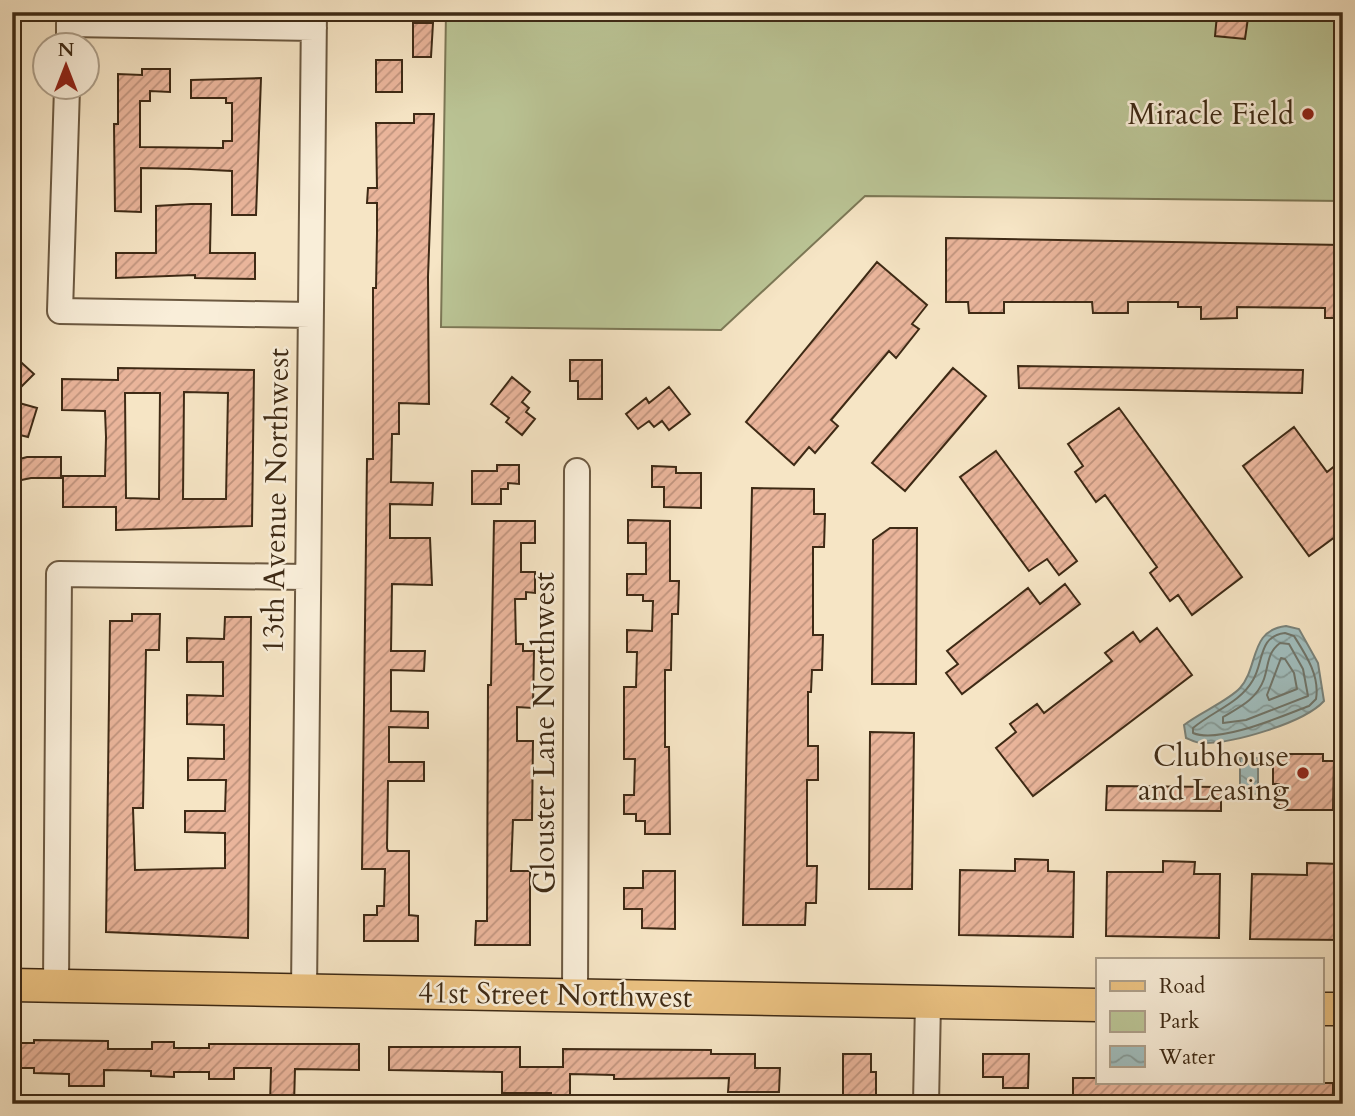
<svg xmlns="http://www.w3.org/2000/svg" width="1355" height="1116" viewBox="0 0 1355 1116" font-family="Cardo,serif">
<defs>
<pattern id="water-waves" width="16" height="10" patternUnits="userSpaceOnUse" patternTransform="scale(1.75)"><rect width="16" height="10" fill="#a0bdbd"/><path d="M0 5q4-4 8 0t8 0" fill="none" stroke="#849a98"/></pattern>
<pattern id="building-hatch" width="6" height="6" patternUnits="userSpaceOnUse" patternTransform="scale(1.75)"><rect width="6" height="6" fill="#eab59b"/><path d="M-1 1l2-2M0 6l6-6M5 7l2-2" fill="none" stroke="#bf937d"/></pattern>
</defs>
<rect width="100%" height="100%" fill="#f6e5c5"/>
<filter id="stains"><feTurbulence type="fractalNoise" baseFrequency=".00286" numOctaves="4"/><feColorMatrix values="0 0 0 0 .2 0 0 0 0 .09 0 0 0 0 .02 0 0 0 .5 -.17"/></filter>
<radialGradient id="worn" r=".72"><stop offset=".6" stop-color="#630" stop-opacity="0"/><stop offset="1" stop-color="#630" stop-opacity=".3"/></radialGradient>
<path fill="#bbc596" stroke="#7c7856" stroke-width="2" d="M446,12H1343V201L865,196L721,330L441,327Z"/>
<path fill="url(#water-waves)" stroke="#79827a" stroke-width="2" d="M1286,626L1299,629L1318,663L1324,701C1304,723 1232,744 1201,743C1197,743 1191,740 1186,738L1184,725C1199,713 1228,701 1240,688C1259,667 1249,630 1286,626Z
M1240,758H1258V794H1240Z"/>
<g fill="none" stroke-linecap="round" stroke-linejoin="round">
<path stroke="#6f7469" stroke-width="2" d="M1285,633L1294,636C1306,655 1320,676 1316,699L1309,706C1282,716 1219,744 1193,733V728C1213,711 1240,703 1253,680C1264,662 1258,636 1285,633Z
M1280,643L1289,644L1303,669L1308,696L1246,720L1223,723V717C1240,707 1257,699 1264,679C1269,664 1267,653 1280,643Z
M1281,658L1285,659L1294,673L1297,689L1269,700L1267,695Z"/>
</g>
<path fill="url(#building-hatch)" stroke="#3e2a15" stroke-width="2" fill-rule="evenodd" d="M1217,15L1248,18L1245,39L1215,36Z
M413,23H433L431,57H413Z
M376,60H402V92H376Z
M142,69H170V92L150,91V101H140V147L223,148V141H232V103H226V98H191V80L261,78L256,215H232V171L190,169L141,168V212L115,211L114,124H118V74L142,75Z
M414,114H434L428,277L429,404L399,403V434H392L391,482L433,483L432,505L390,504V538H430L432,585L392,584L391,651H425L424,671L391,670V711L428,712V728L389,727V762H424V781H388L387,848L388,851H409V915L418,916V941H364V915H377V906H384L385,869H362L367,459H373V288H376L377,234V203H367L368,188H377L376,123H414Z
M191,204H211L210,253H255V279L195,278V275L116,278V253H156V206Z
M946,238L1343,245V318H1325V308L1237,307V318L1201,319V307H1178V302H1128V313H1093L1092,302H1004V313H969L968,302H946Z
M877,262L927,305L912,324L919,329L896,358L889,351L831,420L838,426L815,453L809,447L794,465L746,422Z
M12,354L34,374L12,396Z
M570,360H602V399H578V381H570Z
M1018,366L1303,370L1302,393L1019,388Z
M118,368L254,370L252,526L116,530V507H63V476H105L106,437L105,411L62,410V379L118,380ZM184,392L228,393L226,499H183ZM125,393H160L159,499L126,498Z
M953,368L986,396L905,491L872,463Z
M512,377L530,392L522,402L529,408L526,412L535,419L522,435L506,422L509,418L491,404Z
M669,387L690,414L669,430L662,421L654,427L649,421L638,429L626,414L646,398L649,403Z
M12,401L37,408L28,437L12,433Z
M1119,408L1242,577L1192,615L1178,595L1170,601L1150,573L1157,567L1105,495L1096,502L1075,472L1083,466L1068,444Z
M1294,427L1327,472L1336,465L1343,475V531L1309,556L1243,466Z
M996,451L1077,561L1059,575L1047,559L1029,571L960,477Z
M27,457H61V478H31L12,482V461Z
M497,465H519V484L508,483V489H501V504H472V471H497Z
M652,466L676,467V473H701V508L664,507V487H652Z
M752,488L814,489V514H825L824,547H813V635H823L822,670H812L811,692H808V746H818V780H807V866H817L816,903H806L805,925H743Z
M628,520L670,521V581H679L678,614H672L671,670H665V747H669L670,834H645V821H636V814H624V795H634L635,759H624V687H636L637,652H627V630L652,631L653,601H643V595H627V574H646V543H628Z
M494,521H535V543H521V572H535V593L526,592V599H515L516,644H523V651H534L533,708L517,707V741H533L532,820H513L511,871H530V945H475L476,921H487L488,685H491Z
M890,528H917L916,684H872L873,540Z
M1065,584L1080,604L962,694L946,673L958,664L947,651L1028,588L1040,604Z
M132,614H160L159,650H146L143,808H133L135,870L225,868V833L185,832V811H225L226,780H188V758L224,759V725L187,724V695L223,696V662H187V638L224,639L225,617H251L248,938L106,932L110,621H132Z
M1157,628L1192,675L1033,796L996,748L1016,732L1010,724L1037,704L1044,713L1112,661L1105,653L1133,632L1140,642Z
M870,732L914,733L912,889H869Z
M1273,754H1323V761H1334L1333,810H1279V784H1273Z
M1107,786L1221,787V811L1106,810Z
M1015,859L1048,860V871L1074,872L1073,937L959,935L960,870L1015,871Z
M1163,861L1195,862L1194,874H1220L1219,938L1106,936L1107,872H1163Z
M1307,863L1340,864L1339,876H1343V940L1250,939L1252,874L1307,875Z
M643,871H675V929L642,928V909H624V888H643Z
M34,1040L108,1041V1049H152V1042H174V1048H209V1044H359V1070L295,1069L294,1104H270L271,1068H234V1079H209V1072H174V1077L151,1076V1071L104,1070V1086H69V1074L34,1073V1068H12V1043H34Z
M389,1047H520V1067H563V1049L711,1050V1054H755V1068H780L779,1092H728L729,1078L614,1079V1075L570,1074V1104H551V1093H502V1072L389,1070Z
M843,1054H871V1072H876V1102L853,1101V1096H843Z
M983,1054H1029L1028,1088H1003V1077H983Z
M1073,1078H1098V1083H1333V1104H1073Z"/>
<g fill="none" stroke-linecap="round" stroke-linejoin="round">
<defs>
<path id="minor" d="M69,46V24L314,28
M67,88L60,311L310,315
M56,986L59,574L306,577
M304,991L314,12
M575,996L577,471
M926,1104L928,1002"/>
<path id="major" d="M12,985L1098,1005
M1322,1009H1343"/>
</defs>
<use href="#minor" stroke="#6c5941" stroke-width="28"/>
<use href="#major" stroke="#3e2a15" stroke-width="35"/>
<use href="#minor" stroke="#f9eed9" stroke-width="24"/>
<use href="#major" stroke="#ebc282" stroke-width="32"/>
</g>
<g fill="#8f2418" stroke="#f9eed9" stroke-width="2.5">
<circle cx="1308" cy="114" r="7"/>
<circle cx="1303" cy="773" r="7"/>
</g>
<g text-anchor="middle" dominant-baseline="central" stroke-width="5" stroke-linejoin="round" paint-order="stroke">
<g font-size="30" fill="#3e2a15" stroke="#f9eed9" text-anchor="end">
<text x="1294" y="114">Miracle Field</text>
<text x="1289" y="756">Clubhouse<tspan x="1289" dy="34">and Leasing</tspan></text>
</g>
<g font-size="30" fill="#3e2a15" stroke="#f9eed9">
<text transform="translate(276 501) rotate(-89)">13th Avenue Northwest</text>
<text transform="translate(544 733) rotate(-90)">Glouster Lane Northwest</text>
<text transform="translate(555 995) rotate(1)">41st Street Northwest</text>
</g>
</g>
<rect width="1355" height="1116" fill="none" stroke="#f6e5c5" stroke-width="42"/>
<rect x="14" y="14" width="1327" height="1088" fill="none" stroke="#3e2a15" stroke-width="3.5"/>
<rect x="21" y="21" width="1313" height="1074" fill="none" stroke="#3e2a15" stroke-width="2"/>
<rect x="1096" y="958" width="228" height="126" fill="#f9eed9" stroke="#aea08b" stroke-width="2"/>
<rect x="1110" y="981" width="35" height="10" fill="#ebc282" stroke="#aea08b" stroke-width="2"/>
<text x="1159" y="993" font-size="21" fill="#3e2a15">Road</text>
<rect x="1110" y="1011" width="35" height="21" fill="#bbc596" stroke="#aea08b" stroke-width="2"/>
<text x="1159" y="1028" font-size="21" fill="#3e2a15">Park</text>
<rect x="1110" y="1046" width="35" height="21" fill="url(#water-waves)" stroke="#aea08b" stroke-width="2"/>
<text x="1159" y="1064" font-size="21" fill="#3e2a15">Water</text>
<g transform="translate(66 66)"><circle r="33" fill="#f9eed9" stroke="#aea08b" stroke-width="2"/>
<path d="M0-5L12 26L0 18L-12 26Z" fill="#8f2418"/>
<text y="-10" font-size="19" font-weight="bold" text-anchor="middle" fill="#3e2a15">N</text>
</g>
<rect width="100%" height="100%" filter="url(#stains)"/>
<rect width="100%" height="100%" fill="url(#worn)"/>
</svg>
